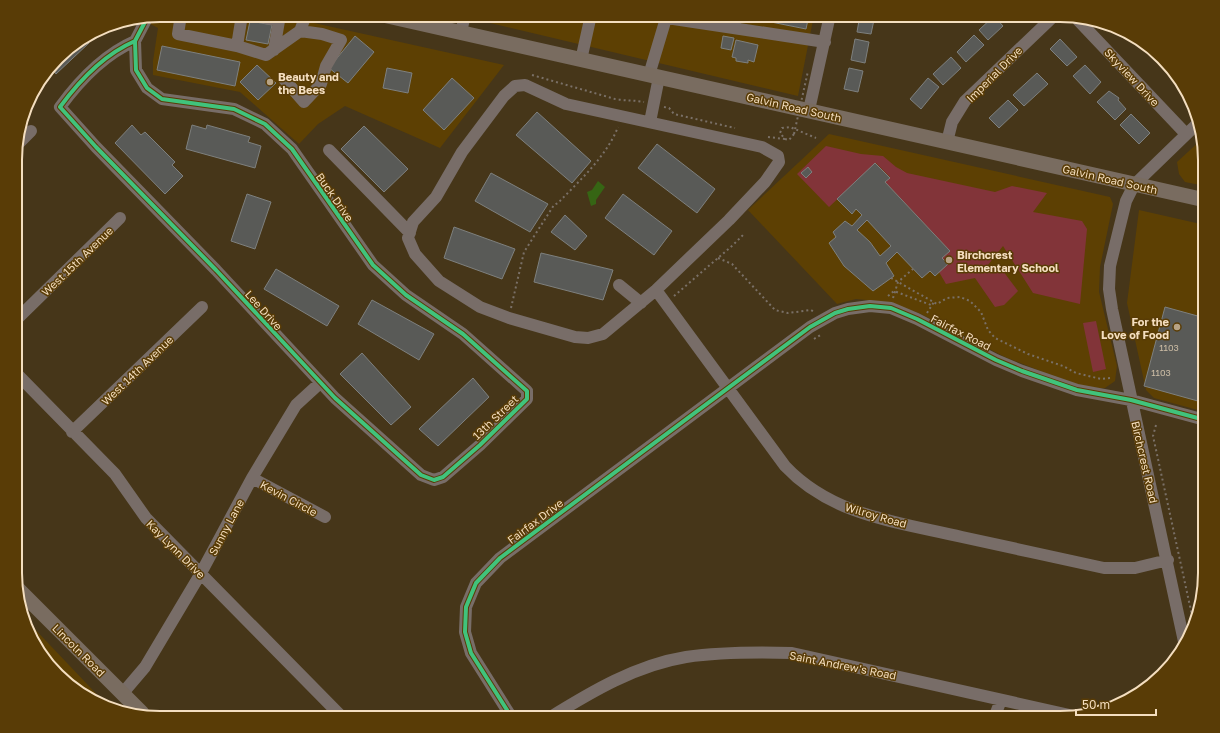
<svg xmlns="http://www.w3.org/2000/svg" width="1220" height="733" viewBox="0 0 1220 733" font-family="'Golos Text',sans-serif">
<rect width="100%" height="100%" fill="#463619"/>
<path fill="#5d4003" d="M160,15H278L504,65L440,148L345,106L318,124L299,144L240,92L153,75V61L158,28L141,19Z
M456,15H814L798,96Z
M829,134L1110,197L1113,204L1100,267L1099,292L1117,366L1115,381L1105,388H1099L1080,385L1043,372L1005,357L919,313L887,302L856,299L837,304L748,210Z
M1201,140L1205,150V186L1185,182L1179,174L1177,162Z
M1139,210L1205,225V412L1154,398L1146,390L1127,303Z
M28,622L106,704L87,698L39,653Z"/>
<path fill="#823439" d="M826,146L861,154L883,156L896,167L907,173L995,192L1012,186L1047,193L1033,212L1082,221L1087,229L1080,304L1033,293L1003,246L984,270L1003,271L1018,291L1004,305L995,307L975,278L946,284L939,272L948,264L942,258L950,251L885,182L890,177L876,163L829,207L797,174Z
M1096,321L1106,369L1093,372L1083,323Z"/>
<path fill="#366514" d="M598,181L605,187L596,200V204L591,206L587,192L592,190Z"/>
<path fill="#595a57" stroke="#7e807e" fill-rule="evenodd" d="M698,15H742L740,24Z
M763,15H809L806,29L761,20Z
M860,15H875L871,34L857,32Z
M1005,15H1016L1010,20Z
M994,16L1003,26L988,40L979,30Z
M250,21L272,25L268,44L246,40Z
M97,31L87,40L89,43L56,74L54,71L43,81L42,80L64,51Z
M974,35L984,45L966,62L957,52Z
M355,36L374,52L348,83L329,68Z
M723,36L734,38L731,50L721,48Z
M855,39L869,42L865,63L851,60Z
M1060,39L1077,57L1067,66L1050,49Z
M736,40L758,45L754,62L748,60V63L736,61V58L732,57Z
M162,46L240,62L235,86L157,70Z
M951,57L961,68L943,85L933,74Z
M257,65L276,83L258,100L240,82Z
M1085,65L1101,82L1090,94L1073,76Z
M387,68L412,73L408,93L383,88Z
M849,68L863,71L858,92L844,89Z
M1037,73L1048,84L1024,106L1013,95Z
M1175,74L1181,80L1184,89L1172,77Z
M452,78L474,98L444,130L423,110Z
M928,78L939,87L921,109L910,99Z
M1109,91L1119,98L1118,100L1126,109L1115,120L1097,102Z
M1008,100L1018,110L999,128L989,118Z
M537,112L591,161L572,183L516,135Z
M1131,114L1150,133L1139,144L1120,125Z
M132,125L141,135L145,132L175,162L172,165L183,176L165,194L115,143Z
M192,125L206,129L207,125L250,137L248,142L261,146L255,168L186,149Z
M364,126L408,169L384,192L341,149Z
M657,144L715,189L697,213L638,168Z
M875,163L890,178L885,182L950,251L942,258L948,264L935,276L930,271L922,278L897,252L886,263L894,276L873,291L844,266L829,243L836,237L833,232L845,221L852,226L862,215L856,209L852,214L837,199ZM867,220L891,246L880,256L870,242L857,230Z
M808,167L812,172L806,178L801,173Z
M491,173L548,204L530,232L475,201Z
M247,194L271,202L255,249L231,241Z
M623,194L672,231L654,255L605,218Z
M565,215L587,236L575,250L551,232Z
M454,227L515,249L502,279L444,258Z
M541,253L613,270L603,300L534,282Z
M276,269L339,306L327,326L264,289Z
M372,300L434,334L419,360L358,324Z
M1165,307L1205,318V403L1144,386Z
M362,353L411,407L391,425L340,374Z
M473,378L489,397L438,446L419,429Z"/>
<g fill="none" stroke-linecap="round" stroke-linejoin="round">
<path stroke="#7a7067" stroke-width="2" stroke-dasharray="2 3" stroke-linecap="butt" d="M532,75L615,99C625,101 634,100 644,102
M664,107L669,108L674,114L735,128
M794,134L789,140L785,139L780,133L782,128L790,127L816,138
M768,137L785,139
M718,258L732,264L775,310L788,313L811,310L814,312
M891,278L937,304L947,298L960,297L970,301L981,312L988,330L995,338L1028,354L1063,366L1076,373L1101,379L1111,378
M674,296L733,245L743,235
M888,296L894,291L931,305
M893,298L898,282L913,269
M511,308L524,252L554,205L558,203C580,180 606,157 618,127
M927,313L934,302
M814,339L822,334
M1156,425L1153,436L1193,620"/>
<path stroke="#786d68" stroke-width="12" d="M181,15L178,34L237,46L266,55L300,31
M225,15L233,17L238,15
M254,15L279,21L274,50
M667,18L825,42
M1078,20L1186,134
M461,32L465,15
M135,41L136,70L147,88L162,99L234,109L265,124L292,149L373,265L406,295L463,334L527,391V399L480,445L443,477L434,480L421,475L335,398L216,270L96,147L60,107C79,81 105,54 135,41L147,18
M237,46L242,15
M581,60L591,15
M649,75L667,15
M284,79L304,102L321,84L326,66L341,40L322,34L300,31L306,15
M525,85L566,104L762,147L778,156L779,162L765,182L729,220L656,290L603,334L588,338L575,337L509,318L480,307L439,281L415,254L408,238L413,222L436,197L462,152L504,96L515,86Z
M809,110L830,15
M650,122L659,77
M947,142L952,122L965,101L1055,15
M16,146L31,131
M329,150L410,233
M619,285L641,303
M656,290L785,466C832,516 898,522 962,537C1009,547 1057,558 1104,568H1135L1168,560
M16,320L120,218
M16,373L115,474L146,518L343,718
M72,432L202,307
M252,478L325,517
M1185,646L1112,309L1109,289L1110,266L1126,201L1134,185L1196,125
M122,694L145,667L201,573L252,478L296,405L320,383
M512,718L471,653L465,632L466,607L476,583L500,558L810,327L835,313L848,309L870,306L891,308L917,319L996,360L1022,371L1077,390L1131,400L1205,420
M549,718C591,692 636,665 686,657C721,652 757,652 792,653L1074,716
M994,718L1001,700"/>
<path stroke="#796c60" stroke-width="15" d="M383,15L1205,200
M16,587L142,713"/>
<path stroke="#7a7067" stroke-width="2" stroke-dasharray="2 3" stroke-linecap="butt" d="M794,134L808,71"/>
<defs>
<path id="cycleway" d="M135,41L136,70L147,88L162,99L234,109L265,124L292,149L373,265L406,295L463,334L527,391V399L480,445L443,477L434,480L421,475L335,398L216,270L96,147L60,107C79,81 105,54 135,41L147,18
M512,718L471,653L465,632L466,607L476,583L500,558L810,327L835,313L848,309L870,306L891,308L917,319L996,360L1022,371L1077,390L1131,400L1205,420"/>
</defs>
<use href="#cycleway" stroke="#593c06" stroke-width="6"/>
<use href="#cycleway" stroke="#40c37c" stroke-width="4"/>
</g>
<g fill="#b7a385" stroke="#593c06" stroke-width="1.5">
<circle cx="270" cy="82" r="4"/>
<circle cx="949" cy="260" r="4"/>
<circle cx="1177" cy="327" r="4"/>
</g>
<g text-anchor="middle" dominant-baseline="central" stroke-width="3" stroke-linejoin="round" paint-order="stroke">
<g font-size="9" fill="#cdbda5">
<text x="1169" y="347">1103</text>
<text x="1161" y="372">1103</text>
</g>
<g font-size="11" fill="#f4debf" stroke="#593c06">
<text transform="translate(994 74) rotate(-45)">Imperial Drive</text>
<text transform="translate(1132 77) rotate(47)">Skyview Drive</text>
<text transform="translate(794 107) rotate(13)">Galvin Road South</text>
<text transform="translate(1110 179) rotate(13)">Galvin Road South</text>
<text transform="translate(335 197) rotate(55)">Buck Drive</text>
<text transform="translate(77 261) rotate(-44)">West 15th Avenue</text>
<text transform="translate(264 310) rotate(48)">Lee Drive</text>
<text transform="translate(961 332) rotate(27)">Fairfax Road</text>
<text transform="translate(137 370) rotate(-44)">West 14th Avenue</text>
<text transform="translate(495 417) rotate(-44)">13th Street</text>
<text transform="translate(1145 462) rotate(77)">Birchcrest Road</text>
<text transform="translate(289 498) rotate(28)">Kevin Circle</text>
<text transform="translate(876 515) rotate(16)">Wilroy Road</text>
<text transform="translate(535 521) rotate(-37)">Fairfax Drive</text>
<text transform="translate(226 527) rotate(-62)">Sunny Lane</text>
<text transform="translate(176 549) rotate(45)">Kay Lynn Drive</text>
<text transform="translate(79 650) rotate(45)">Lincoln Road</text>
<text transform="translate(843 665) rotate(11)">Saint Andrew's Road</text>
</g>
<g font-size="11" font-weight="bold" fill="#f4debf" stroke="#593c06" text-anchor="start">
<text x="278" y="76">Beauty and<tspan x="278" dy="13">the Bees</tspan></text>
<text x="957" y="254">Birchcrest<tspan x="957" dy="13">Elementary School</tspan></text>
<text x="1169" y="321" text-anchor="end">For the<tspan x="1169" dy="13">Love of Food</tspan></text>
</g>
</g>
<path d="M0 0H1220V733H0ZM160 22H1060A138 138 0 0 1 1198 160V573A138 138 0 0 1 1060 711H160A138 138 0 0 1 22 573V160A138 138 0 0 1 160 22Z" fill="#593c06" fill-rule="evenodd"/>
<path fill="none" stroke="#f4debf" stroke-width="2" d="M160 22H1060A138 138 0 0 1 1198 160V573A138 138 0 0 1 1060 711H160A138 138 0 0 1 22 573V160A138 138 0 0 1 160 22Z"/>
<path d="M1076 709v6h80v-6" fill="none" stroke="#f4debf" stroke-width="2"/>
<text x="1082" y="709" font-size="12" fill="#f4debf" stroke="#593c06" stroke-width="3" paint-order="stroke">50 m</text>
</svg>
